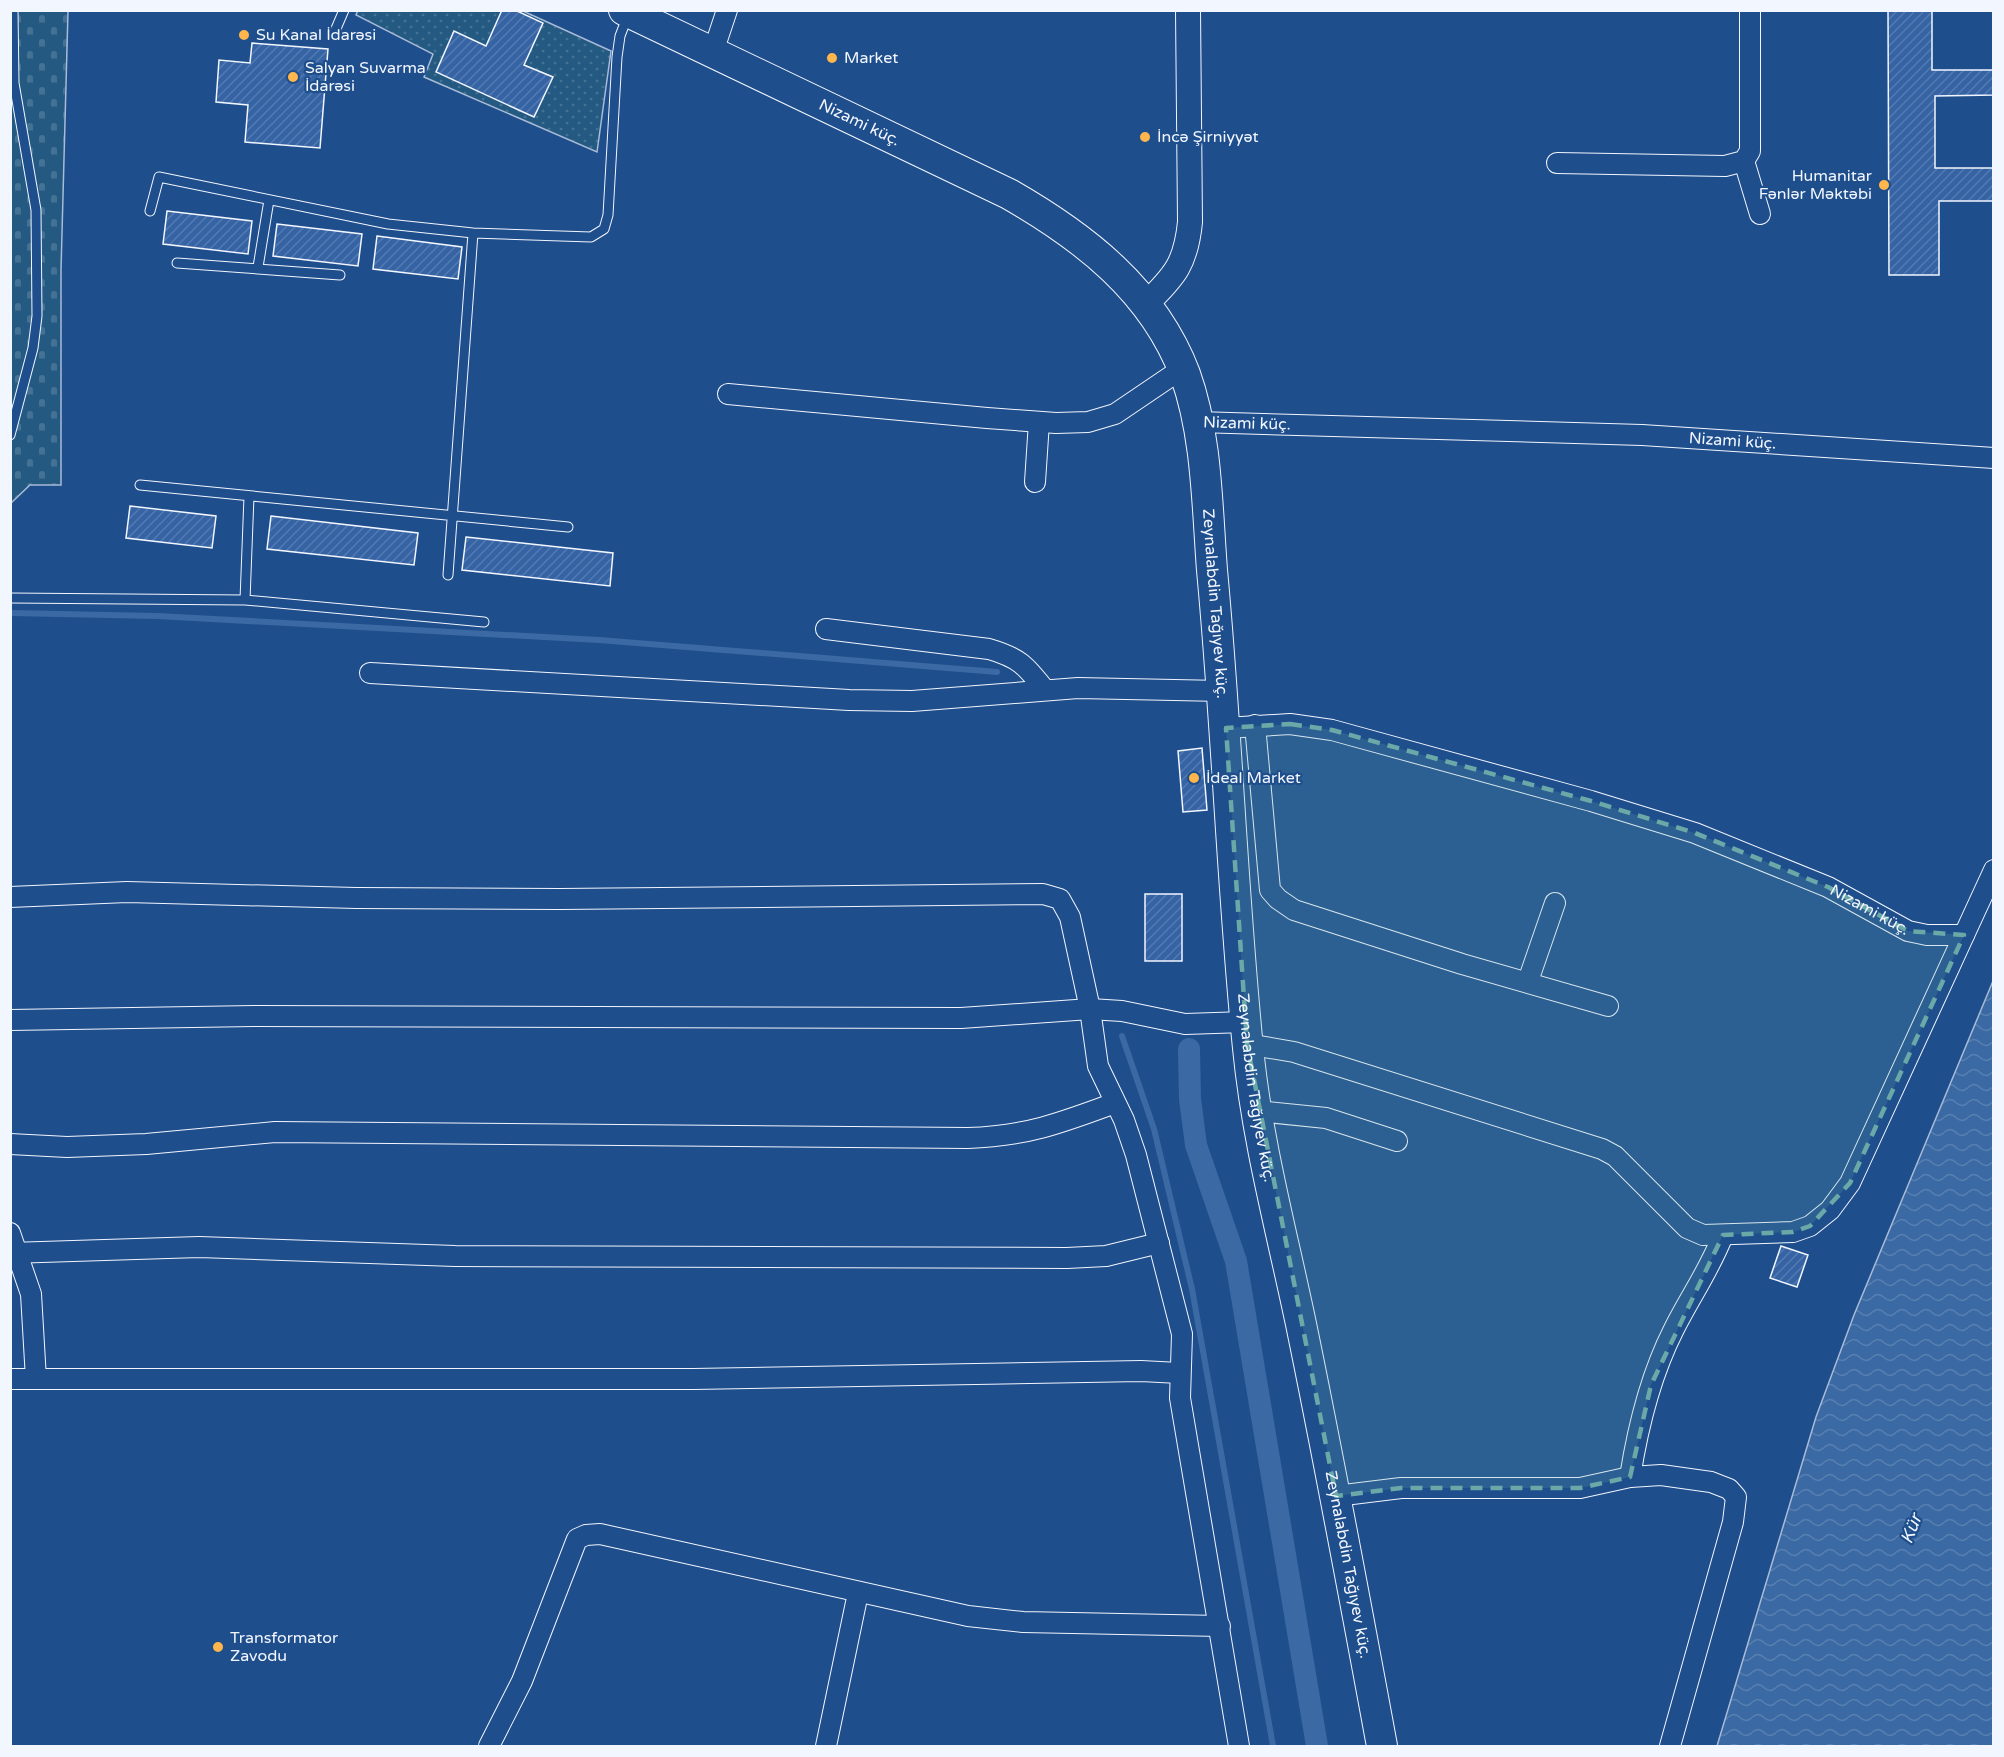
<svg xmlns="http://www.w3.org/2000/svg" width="2004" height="1757" viewBox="0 0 2004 1757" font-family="'Varela Round',sans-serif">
<defs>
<pattern id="grass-dots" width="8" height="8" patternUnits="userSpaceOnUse" patternTransform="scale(1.5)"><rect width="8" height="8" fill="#245a82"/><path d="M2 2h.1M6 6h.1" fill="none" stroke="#447295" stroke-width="1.8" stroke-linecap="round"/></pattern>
<pattern id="cemetery-stones" width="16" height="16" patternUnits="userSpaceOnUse" patternTransform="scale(1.5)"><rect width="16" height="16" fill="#245a82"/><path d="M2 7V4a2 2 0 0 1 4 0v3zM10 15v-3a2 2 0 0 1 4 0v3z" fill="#447295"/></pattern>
<pattern id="water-waves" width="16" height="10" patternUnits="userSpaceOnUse" patternTransform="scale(1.5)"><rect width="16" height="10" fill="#3b69a3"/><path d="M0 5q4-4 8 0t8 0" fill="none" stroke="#587fb1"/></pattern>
<pattern id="building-hatch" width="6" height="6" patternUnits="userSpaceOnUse" patternTransform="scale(1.5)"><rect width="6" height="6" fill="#3563a3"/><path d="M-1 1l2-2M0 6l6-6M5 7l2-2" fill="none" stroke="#537ab1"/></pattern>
</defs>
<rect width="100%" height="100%" fill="#1f4e8c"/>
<path fill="url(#grass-dots)" stroke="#a8bbd7" stroke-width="1.5" d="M358,10L523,11L611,51L597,152L424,77L433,54L356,15Z"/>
<path fill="url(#cemetery-stones)" stroke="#a8bbd7" stroke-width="1.5" d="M11,11H68L61,270V485H30L11,503Z"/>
<path fill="url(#water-waves)" stroke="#a8bbd7" stroke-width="1.5" d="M1993,981V1746H1717L1816,1417L1854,1315Z"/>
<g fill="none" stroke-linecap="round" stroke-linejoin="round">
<path stroke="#3b69a3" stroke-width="6" d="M10,613L157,616L599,640L997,672
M1122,1036L1154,1129L1192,1289L1273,1746"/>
<path stroke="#3b69a3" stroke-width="22" d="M1189,1049L1190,1099L1196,1145L1236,1261L1317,1746"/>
</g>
<path fill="url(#building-hatch)" stroke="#f2f6ff" stroke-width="1.5" d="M502,10H515L543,23L524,65L553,77L534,117L436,72L454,31L486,46Z
M1888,10H1932V70H1994V95L1935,96V168H1994V201H1939V275H1889Z
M252,43L328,49L320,148L245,142L248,105L216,102L219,60L250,63Z
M167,211L252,221L248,254L163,244Z
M277,224L362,234L358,266L273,256Z
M377,236L462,247L458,279L373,269Z
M130,506L216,516L212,548L126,538Z
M271,516L418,533L414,565L267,549Z
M466,537L613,553L610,586L462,570Z
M1202,748L1207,810L1183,812L1178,751Z
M1145,894H1182V961H1145Z
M1781,1246L1808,1255L1797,1287L1770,1278Z"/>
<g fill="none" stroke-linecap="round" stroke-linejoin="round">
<defs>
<path id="service" d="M335,31L344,10
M150,211L159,177L388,224L473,233L591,237L604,229L608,215L617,57L620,36L628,15
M177,263L340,275
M258,267L269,200
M10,435L33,348L37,316L36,210L14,83L13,10
M140,485L568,527
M448,575L473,233
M10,598L245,600L484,622
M245,600L249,496"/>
<g id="minor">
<path d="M713,52L727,10"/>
<path d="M1744,161L1760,214"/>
<path d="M1557,163L1725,166L1744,161L1750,151V10"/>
<path d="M728,394L987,418L1056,423L1088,422L1115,414L1183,368"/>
<path id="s1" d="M1197,422L1642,435L1994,458"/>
<path d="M1035,482L1039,422"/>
<path d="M826,629L989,649C1020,658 1026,666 1045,690"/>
<path d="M370,673L849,700L912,701L1078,688L1222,691"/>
<path d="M1255,725L1270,890L1278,899L1294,910L1462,964L1608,1006"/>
<path id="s2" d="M1226,728L1290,724L1332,730L1591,801L1695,833L1828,887L1908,931L1927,935H1964"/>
<path d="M10,897L127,892L356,898L560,899L1043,894L1060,899L1070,917L1090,1009L1098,1066L1124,1120L1136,1155L1182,1334L1180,1398L1239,1746"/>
<path d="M1528,981L1555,903"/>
<path d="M10,1020L254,1016L961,1018L1090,1009L1122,1011L1185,1024L1245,1022"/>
<path d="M1247,1044L1294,1052L1602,1149L1615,1156L1687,1228L1703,1235L1793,1232L1810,1226L1830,1210L1850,1183L1994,870"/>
<path d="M1257,1111L1326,1118L1397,1141"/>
<path d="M10,1144L67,1147L146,1144L275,1132L968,1138C1027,1136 1061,1123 1115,1103"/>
<path d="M10,1233L31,1294L36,1379"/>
<path d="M10,1253L199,1247L455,1256L1067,1258L1106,1256L1159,1243"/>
<path d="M10,1379H693L1141,1371L1179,1373"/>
<path d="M1630,1477C1638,1426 1650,1376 1674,1329C1690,1297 1710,1269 1723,1235"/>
<path d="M1336,1496L1401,1488H1580L1630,1477L1661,1475L1711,1482L1729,1489L1736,1497L1733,1522L1670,1746"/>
<path d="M489,1746L522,1681L577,1539L586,1535L600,1534L968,1616L1023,1622L1220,1626"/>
<path d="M826,1746L858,1593"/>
</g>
<path id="tertiary" d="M1146,304C1175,276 1186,263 1190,222L1188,10"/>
<g id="primary">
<path id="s3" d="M624,10L1009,194C1084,237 1153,290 1185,374C1207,435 1207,505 1212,570C1227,729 1232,889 1248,1048C1257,1141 1282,1233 1301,1324C1330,1465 1356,1605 1382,1746"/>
</g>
</defs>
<use href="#service" stroke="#f2f6ff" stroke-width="11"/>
<use href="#minor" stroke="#f2f6ff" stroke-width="22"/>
<use href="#tertiary" stroke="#f2f6ff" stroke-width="26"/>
<use href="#primary" stroke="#f2f6ff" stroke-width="32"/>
<use href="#service" stroke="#1f4e8c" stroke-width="9"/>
<use href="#minor" stroke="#1f4e8c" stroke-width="20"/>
<use href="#tertiary" stroke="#1f4e8c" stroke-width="24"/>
<use href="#primary" stroke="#1f4e8c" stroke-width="30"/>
</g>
<path fill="#6aa9a8" fill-opacity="0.2" stroke="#6aa9a8" stroke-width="4.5" stroke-dasharray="12 8" stroke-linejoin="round" d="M1290,724L1332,730L1591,801L1695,833L1828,887L1908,931L1964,935L1850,1183L1810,1226L1793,1232L1723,1235L1651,1385L1630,1477L1580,1488H1401L1336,1496L1247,1044L1226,728Z"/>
<g fill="#ffb74d" stroke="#1f4e8c" stroke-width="2">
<circle cx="244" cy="35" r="6"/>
<circle cx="832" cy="58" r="6"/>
<circle cx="293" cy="77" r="6"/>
<circle cx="1145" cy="137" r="6"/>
<circle cx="1884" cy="185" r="6"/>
<circle cx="1194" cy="778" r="6"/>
<circle cx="218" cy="1647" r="6"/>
</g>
<g text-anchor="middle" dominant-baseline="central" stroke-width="4.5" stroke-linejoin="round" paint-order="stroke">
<g font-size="16" fill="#f2f6ff" stroke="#1f4e8c" text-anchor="start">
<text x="256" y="35">Su Kanal İdarəsi</text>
<text x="844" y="58">Market</text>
<text x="305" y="68">Salyan Suvarma<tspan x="305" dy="18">İdarəsi</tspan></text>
<text x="1157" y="137">İncə Şirniyyət</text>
<text x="1872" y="176" text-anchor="end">Humanitar<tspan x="1872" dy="18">Fənlər Məktəbi</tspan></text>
<text x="1206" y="778">İdeal Market</text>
<text x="230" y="1638">Transformator<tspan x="230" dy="18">Zavodu</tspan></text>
</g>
<g font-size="16" fill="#f2f6ff" stroke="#1f4e8c">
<text stroke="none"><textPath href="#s3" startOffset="261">Nizami küç.</textPath></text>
<text stroke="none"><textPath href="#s1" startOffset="50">Nizami küç.</textPath></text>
<text stroke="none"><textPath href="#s1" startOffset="536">Nizami küç.</textPath></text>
<text stroke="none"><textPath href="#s3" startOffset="916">Zeynalabdin Tağıyev küç.</textPath></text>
<text stroke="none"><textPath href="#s2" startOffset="675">Nizami küç.</textPath></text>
<text stroke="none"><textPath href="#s3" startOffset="1402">Zeynalabdin Tağıyev küç.</textPath></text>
<text stroke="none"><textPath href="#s3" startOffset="1888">Zeynalabdin Tağıyev küç.</textPath></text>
</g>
<g font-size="18" font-style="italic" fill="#f2f6ff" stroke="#1f4e8c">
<text transform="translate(1911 1529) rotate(-69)">Kür</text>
</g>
</g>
<rect width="2004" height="1757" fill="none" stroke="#f2f6ff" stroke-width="24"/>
</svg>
